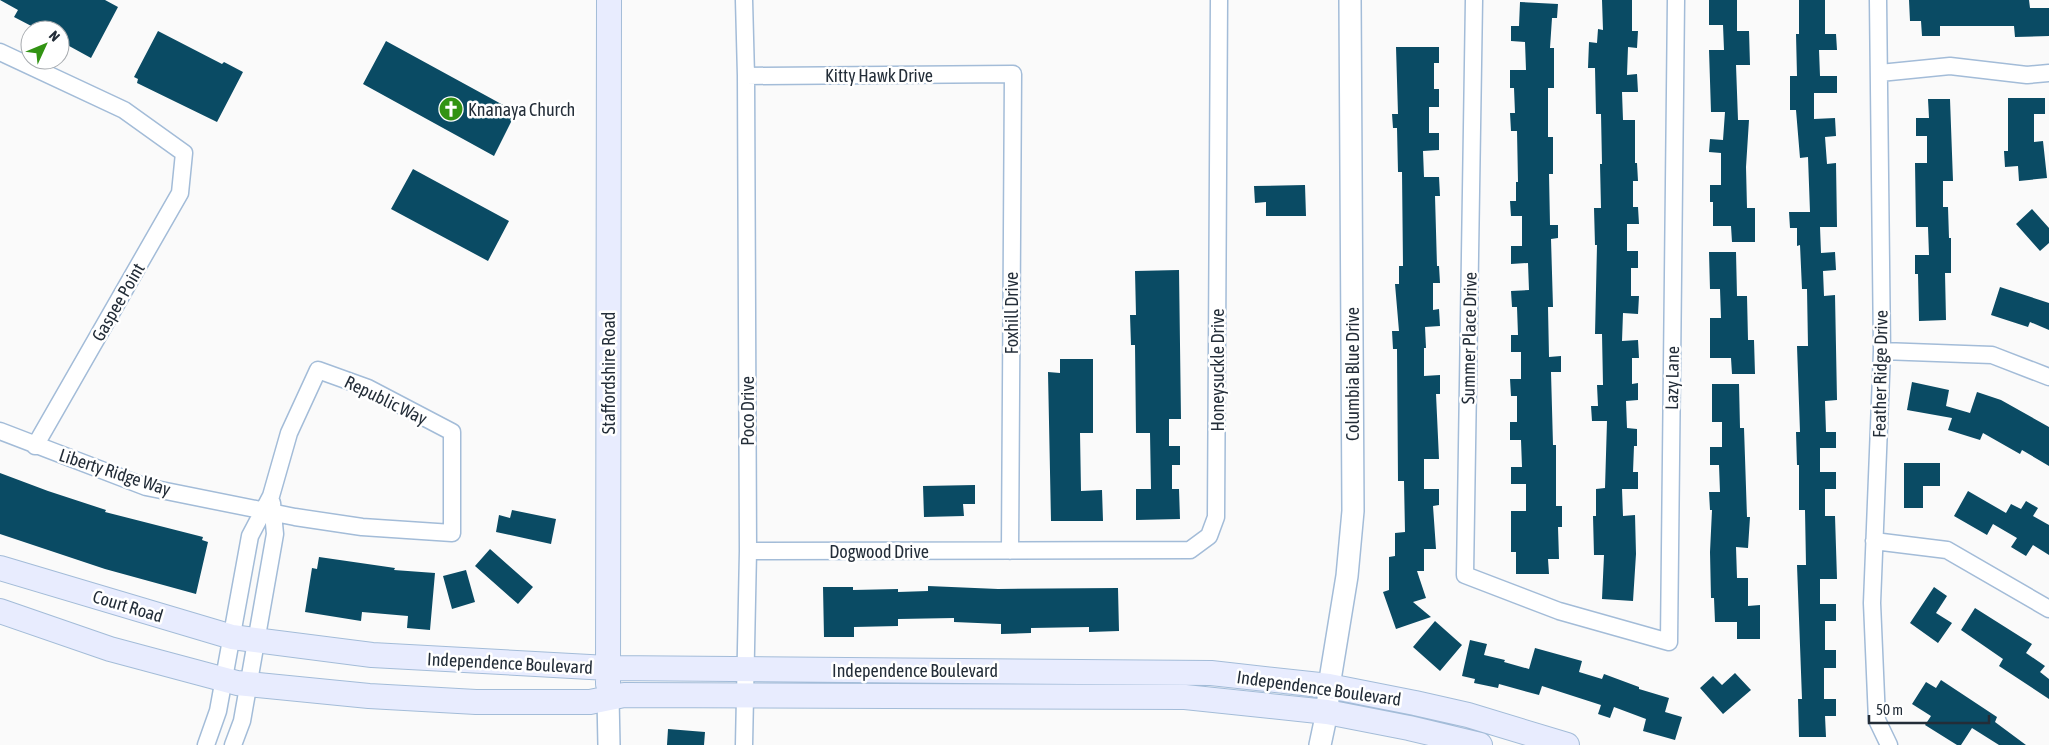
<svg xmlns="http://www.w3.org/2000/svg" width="2049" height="745" viewBox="0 0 2049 745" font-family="'Asap Condensed',sans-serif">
<rect width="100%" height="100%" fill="#fafafa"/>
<path fill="#0a4b64" d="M0,0H105L118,7L91,58L60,41V30H39L14,17L18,10Z
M1602,0H1632V31H1638L1637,48L1628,47L1627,75L1637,74L1638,92H1622L1623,120H1635V163H1637L1638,181H1633V207H1638L1639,224H1627V251H1638V268H1631V296H1639L1638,314L1623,313L1622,341L1638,340L1639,358H1632V384L1638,383V400L1626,401L1627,428L1637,429V446H1634L1633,472H1638V489H1622L1623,516L1635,515L1636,554L1633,601L1602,599L1604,555H1594L1593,516H1596V489L1605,488L1607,421H1592L1591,406H1598L1597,385H1603L1602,334H1595L1597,245H1595L1594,208H1601L1600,164H1602L1601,114H1596L1595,68H1588L1589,42L1597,43L1598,29L1603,30Z
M1709,0H1737V31H1749L1750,65H1736L1738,120H1749L1746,167L1747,208H1755V242H1732L1731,226H1713V202H1710V185H1721V153L1709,152L1710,139L1723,140L1725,112H1711L1709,50H1724L1723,25H1709Z
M1799,0H1825V34H1836L1837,50H1819L1820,76H1837V93H1814V119L1835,118L1836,136L1825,137L1827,164L1836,163L1837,227H1820L1821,253L1835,252L1836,270L1823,271L1824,296L1835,295L1837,400L1825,401L1826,432H1836V448H1820V472H1836V489H1825V516H1835L1837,579H1820V604H1836V621H1825V650H1836V668H1824V699H1836V716H1825L1826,737H1799L1798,699H1802L1797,565H1806L1805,510H1799V465H1797L1796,432H1800L1797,346H1808L1807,289H1802L1800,245L1797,246V228H1790L1789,212H1810L1808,157L1800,158L1796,110H1790V76H1797L1796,34H1799Z
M1909,0H2029L2030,8H2049V36L2015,37L2014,26H1940V36H1922L1921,21H1910Z
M1520,2L1558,4L1557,18H1552L1550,48H1554V88H1548V137H1553V174H1549L1550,225H1558V238L1551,239L1553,307H1548L1549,357L1561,356V372H1551L1553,445H1556V506H1562V527H1558L1559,559H1548L1549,574H1516V552H1511V511H1526V484H1511V467H1522L1521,440H1510V422H1517V396H1511L1510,379H1521V352H1511V335H1518L1517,307H1512L1511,291L1529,290L1528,263L1511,264V246H1522V216H1511L1510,201H1516V182H1518L1517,131H1511L1510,113H1515L1514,88H1510V70H1526L1525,42L1511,41V26H1519Z
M158,31L222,64L224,62L243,72L217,122L137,83L138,79L134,77Z
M386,41L516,112L494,156L363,84Z
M1396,47H1439V63H1434V89H1439V107H1429V133H1439V150L1423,151L1424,177H1439L1440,196H1435L1437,266H1439L1440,283H1433V310L1439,309L1440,326L1425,327L1426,348H1424V376L1440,375V394H1436L1439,459H1424V489H1439V505L1433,506L1436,549H1424V571H1417L1426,598L1413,602L1431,617L1396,629L1383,592L1389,590V557L1395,556V533L1405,532L1404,481H1398L1397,349H1393L1392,331H1399L1395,284H1399V266H1403L1402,172H1398L1397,128H1393L1392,114H1398Z
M2008,98H2045V114H2034V142L2043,141L2047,178L2019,181L2018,166L2005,167L2004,151H2008Z
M1928,99H1950L1953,181H1943V207H1948L1949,238H1951V273H1945L1946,320L1919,321L1918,274H1915V255H1929L1928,227H1916L1915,163H1927V136H1916V118H1929Z
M413,169L509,221L488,261L391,209Z
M1305,185L1306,216H1266V202L1255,203L1254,186Z
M2032,209L2049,228V243L2040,251L2016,224Z
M1709,252H1736L1737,296H1747L1748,340H1754L1755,374H1732L1731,358H1710V318H1721L1720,289H1710Z
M1179,270L1181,419H1169V446H1180V465H1172V489H1179L1180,519L1136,520V489H1151L1150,433H1136L1135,345H1131L1130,315H1136L1135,271Z
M2000,287L2049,303V330L2030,322L2028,327L1991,315Z
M1060,359H1093V433H1080L1081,491L1102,490L1103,521H1051L1048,372L1060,373Z
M1912,382L1949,390L1946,406L1970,413L1977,392L2001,400L2049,427V466L2022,450L2020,454L1983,433L1980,440L1948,430L1952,418L1907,410Z
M1712,384H1739L1740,428H1744L1747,517H1750L1748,548L1736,547L1737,578H1748V606L1760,605V639H1737V622H1715L1714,598H1711L1710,552L1712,510H1710L1709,492H1720L1719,465H1710V447H1722V422H1712Z
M1904,463H1940V486H1923V508H1904Z
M0,473L48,491L106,510L105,512L203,537L202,540L208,542L196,594L105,569L0,534Z
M975,485V504H963L964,516L924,517L923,486Z
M1968,491L2006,513L2011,504L2021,509L2026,501L2038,508L2033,516L2049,525V555L2033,545L2026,556L2011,547L2017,538L1993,524L1987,535L1954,516Z
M512,510L556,519L551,544L496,532L499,515L510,518Z
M490,549L533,587L518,604L475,566Z
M319,557L395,568L394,570L435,573L430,630L407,628L408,616L362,612L361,621L305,612L312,568L317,569Z
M466,570L475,602L452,609L443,576Z
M928,586L998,589L1118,588L1119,631L1089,632V627L1031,628V633L1001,634V624L954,622V618L898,619V626L854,627V637H824L823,587H853V590L898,589V592L928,591Z
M1934,587L1947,596L1936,613L1952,623L1938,643L1910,623Z
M1975,608L2032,644L2026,653L2045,666L2040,672L2049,679V699L1999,666L2003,659L1961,630Z
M1435,621L1462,645L1440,671L1413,647Z
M1470,640L1487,644L1484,655L1505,660L1504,662L1529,669L1535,648L1582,661L1579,672L1602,679L1604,674L1639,687V689L1669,698L1665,712L1682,717L1675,740L1643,731L1646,719L1614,707L1610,718L1598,714L1601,705L1542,686L1539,695L1499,684L1498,688L1474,683L1475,679L1462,676Z
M1735,673L1751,690L1723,714L1700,688L1713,676L1722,685Z
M1941,680L1997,717L1995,722L2026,745H1999L1972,728L1961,745H1957L1925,725L1931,716L1912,704L1926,682L1936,688Z
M668,729L705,732L704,745H667Z"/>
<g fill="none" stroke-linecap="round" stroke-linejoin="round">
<defs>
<path id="minor" d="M744,0L746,76L748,551L744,745
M1474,0L1465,575L1559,611L1669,642L1676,0
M1878,0L1882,351L1872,603L1877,720L1889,745
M0,52L124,110L184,153L180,193L35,446
M1880,73L1950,66L2027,75L2049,73
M746,76L1013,74L1010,551
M1882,351L1992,355L2049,377
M0,431L146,487L295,517L362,527L452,533V432L368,388L318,370L289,433L271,496L250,536L218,711L206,745
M1874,541L1947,550L2049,609
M748,551L1190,550L1209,536L1216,517L1219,0
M233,745L242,721L275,534L272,503"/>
<path id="tertiary" d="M608,698L609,745
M1320,745L1327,712L1329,686L1347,576L1353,511L1350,0"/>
<path id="secondary" d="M0,568L232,637L372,655L608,668L1211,673L1329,686L1415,703L1468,715L1567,745
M0,611L110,649L237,683L369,696L476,702H590L624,695L1185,697L1327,712L1409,728L1480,745
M608,684L609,0"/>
</defs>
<use href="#minor" stroke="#a3bcd8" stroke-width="19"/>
<use href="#tertiary" stroke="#a3bcd8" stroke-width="24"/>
<use href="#secondary" stroke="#a3bcd8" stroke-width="26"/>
<use href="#minor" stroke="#fff" stroke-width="16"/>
<use href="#tertiary" stroke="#fff" stroke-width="21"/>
<use href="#secondary" stroke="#e8ecfe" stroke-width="24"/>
</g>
<defs>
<symbol id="church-disc" viewBox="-11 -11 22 22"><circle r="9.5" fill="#329313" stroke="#fff"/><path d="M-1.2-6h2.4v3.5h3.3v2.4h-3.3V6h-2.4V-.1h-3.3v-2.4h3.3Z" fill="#fff"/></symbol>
</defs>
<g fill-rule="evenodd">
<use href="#church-disc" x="437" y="95" width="28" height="28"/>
</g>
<g text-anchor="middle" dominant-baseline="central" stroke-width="5" stroke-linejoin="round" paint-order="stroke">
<g font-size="18" fill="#232d38" stroke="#fff">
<text x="879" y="75">Kitty Hawk Drive</text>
<text transform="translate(118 302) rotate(-60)">Gaspee Point</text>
<text transform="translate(1011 313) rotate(-90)">Foxhill Drive</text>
<text transform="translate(1469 338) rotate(-89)">Summer Place Drive</text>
<text transform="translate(1217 370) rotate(-90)">Honeysuckle Drive</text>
<text transform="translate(608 373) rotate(-90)">Staffordshire Road</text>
<text transform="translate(1352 374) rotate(-90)">Columbia Blue Drive</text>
<text transform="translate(1880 374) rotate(-89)">Feather Ridge Drive</text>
<text transform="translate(1672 378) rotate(-89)">Lazy Lane</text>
<text transform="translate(386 400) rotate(26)">Republic Way</text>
<text transform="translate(747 411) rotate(-90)">Poco Drive</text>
<text transform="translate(115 472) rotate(18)">Liberty Ridge Way</text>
<text x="879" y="551">Dogwood Drive</text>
<text transform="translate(128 606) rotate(17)">Court Road</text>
<text transform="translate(510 663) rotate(3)">Independence Boulevard</text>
<text x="915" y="670">Independence Boulevard</text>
<text transform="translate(1319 688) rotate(8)">Independence Boulevard</text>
</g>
<g font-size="18" fill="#232d38" stroke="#fff" text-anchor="start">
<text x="468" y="109">Knanaya Church</text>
</g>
</g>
<g transform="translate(45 45) rotate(46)"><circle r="24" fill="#ffffff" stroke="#a7abaf"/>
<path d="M0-4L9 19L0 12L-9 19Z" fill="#329313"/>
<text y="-8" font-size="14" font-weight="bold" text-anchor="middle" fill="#232d38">N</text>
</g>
<path d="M1869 715v8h120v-8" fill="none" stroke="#232d38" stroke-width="2.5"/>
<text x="1876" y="715" font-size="15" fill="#232d38" stroke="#ffffff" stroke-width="4" paint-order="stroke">50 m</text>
</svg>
